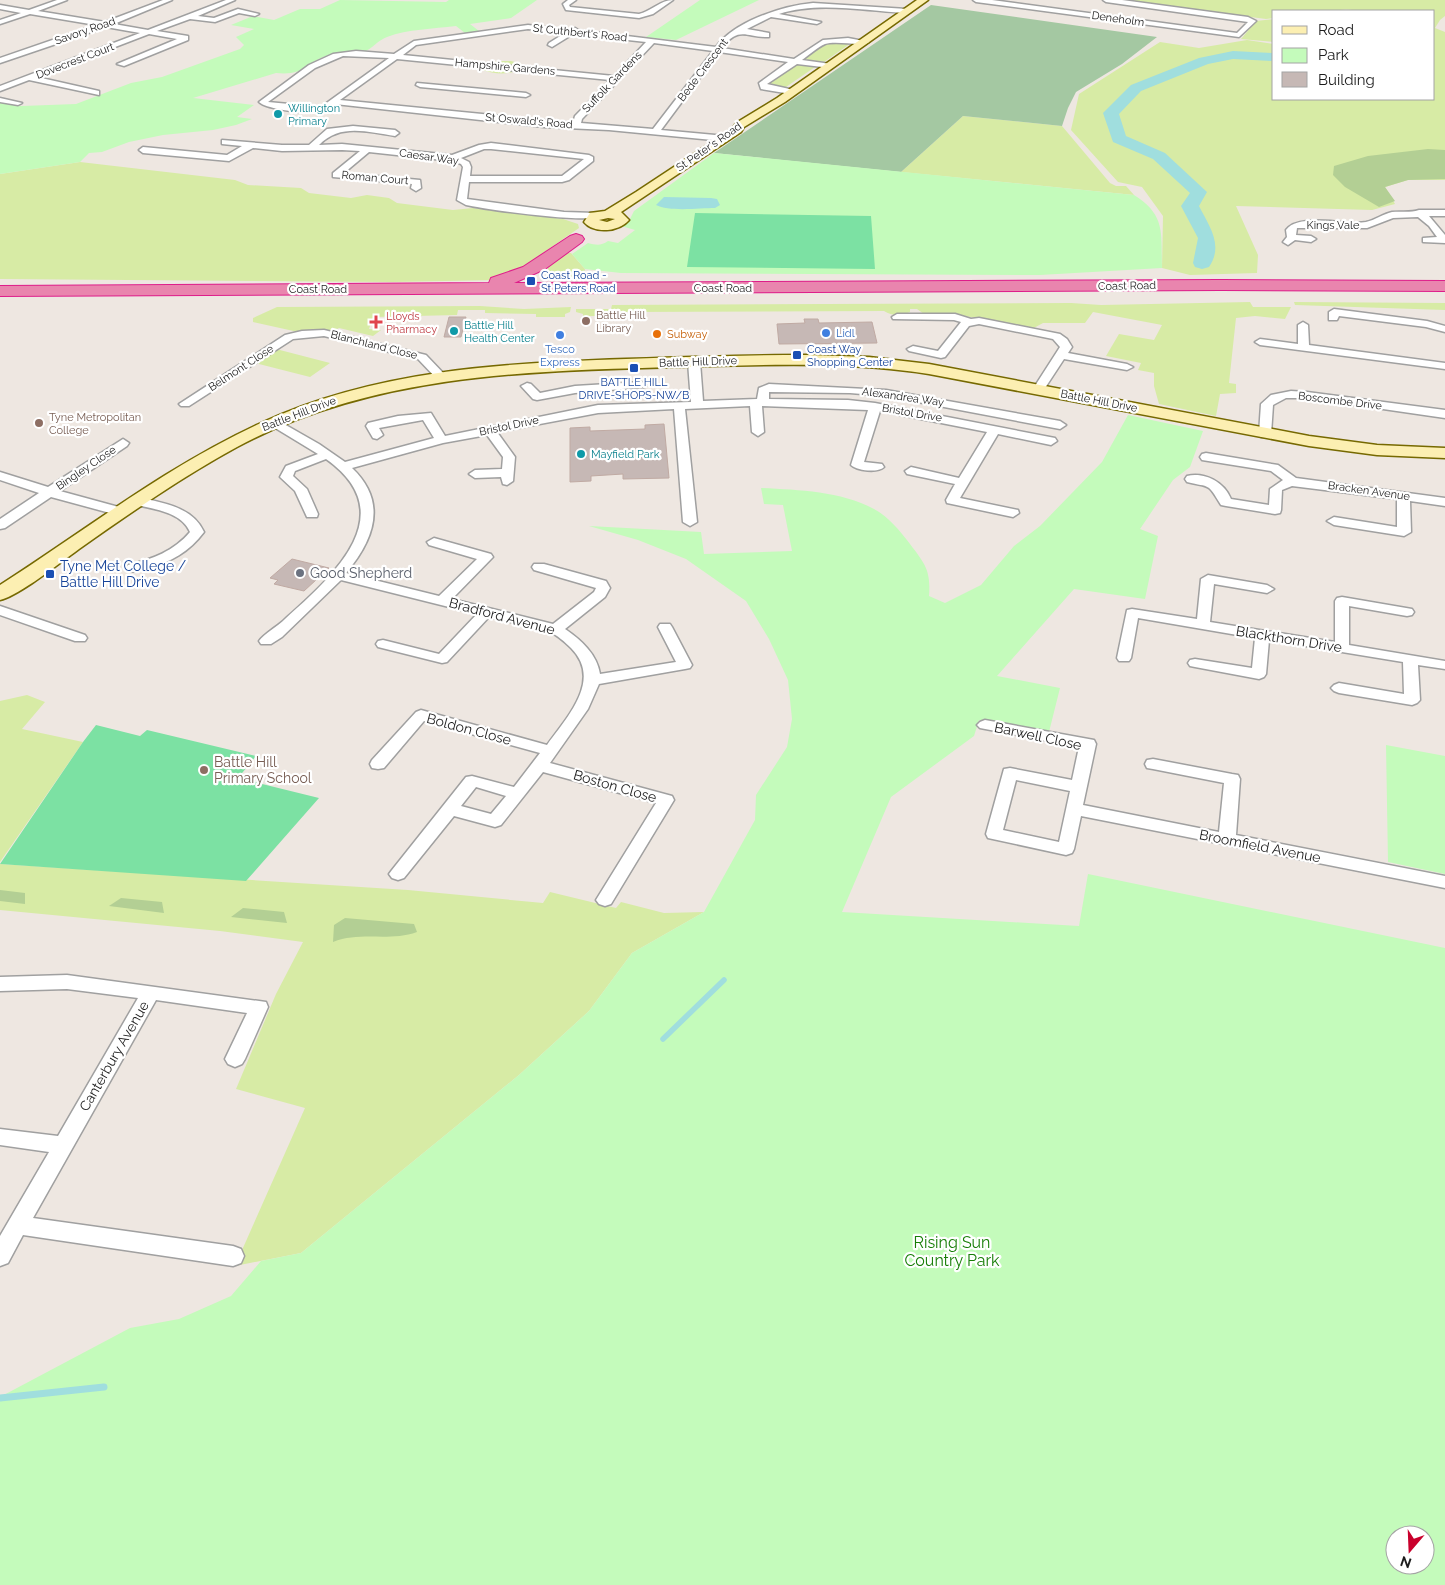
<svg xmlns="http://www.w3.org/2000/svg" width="1445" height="1585" viewBox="0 0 1445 1585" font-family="Raleway,sans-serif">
<rect width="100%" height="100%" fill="#eee7e1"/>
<path fill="#d7eba5" d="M1122,0H1445V16L1440,20L1435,28L1445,32V180H1408L1385,187L1395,204L1372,210L1236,206L1258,255L1257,273L1190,275L1162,268L1163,216L1142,187L1118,182L1071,130L1079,94L1160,42L1199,48L1247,40L1274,44V99H1434V11H1337L1352,9H1351L1329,11H1274V18L1266,19Z
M1274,19V42L1241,39L1256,21Z
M835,42L851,43L824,62L804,59L827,43Z
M498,61H511L522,64L524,67C512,75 496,75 483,70L482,67L486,64Z
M799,64L815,67L786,87L780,88L767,84L793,65Z
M963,116L1062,126L1110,183L1116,186H1126L1134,195L901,172Z
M80,162L235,180L248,185L301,188L309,193L351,198L367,195L389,198L397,203L453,210L473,208L563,219L578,224L579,228L517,271L498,280L393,282L0,279V174Z
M568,253H571L585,269L582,281C569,280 557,281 548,270V266Z
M1250,302L1253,307H1291L1285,319L1255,316L1236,318L1229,383L1236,384V393L1220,394L1216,416L1159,404L1154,386V373L1138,370L1141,363L1106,356L1119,334L1154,340L1162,325L1093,312L1085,323H1043L1032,329L955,314H924L917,309H910V312C901,316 892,316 884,311L626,312L625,316H583V314L576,312V309H611L612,305L1071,303L1101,305Z
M1294,302L1445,303V310L1295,305Z
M480,306L524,309L571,307L570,312L565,314V317H536V314L485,313V310H458L457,315L373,317L369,329L381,330L373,336L339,328L332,332L318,330L298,332L253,322V318L277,307Z
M276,349L330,363L310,377L255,363Z
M27,695L45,702L22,729L83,742L0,862V701Z
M0,864L408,890L543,903L550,892L616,908L621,902L664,913L704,912L632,953L589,1011L519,1075L301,1253L235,1266L305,1108L236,1089L276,994L303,942L220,931L0,910Z"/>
<path fill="#b3cf94" d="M1428,149L1445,150V179L1408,180L1385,187L1395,201L1379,207L1345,187L1333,175L1334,166L1368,156Z
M0,890L25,893V904L0,901Z
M121,898L162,902L164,913L109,906Z
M243,908L284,912L287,923L231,917Z
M345,918L414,924L417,932C389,942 361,931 333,942L334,925Z"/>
<path fill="#a4c8a2" d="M931,5L1157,37L1122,64L1076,92L1068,108L1062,126L963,116L901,172L714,153Z"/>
<path fill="#c4fbbb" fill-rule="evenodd" d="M340,0L446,2L449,0H537L511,18L470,24L479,31L465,33L456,26C433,29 408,29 387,37C378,40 372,49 364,52C356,54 340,52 329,55C305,62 306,76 276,73L193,98L254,105L237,117L252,119L236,125L213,130L163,135L129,142L102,152L89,153L80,162L0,174V103L22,106L76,104L131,83L162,77L240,49L244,45L236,37L254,29L231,25L253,16L274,20L300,9H320Z
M700,0H759L676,40L646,37Z
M714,153L1134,195C1166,215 1161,233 1162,268L1040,275L621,273L585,269L572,254L588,243C596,245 601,246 608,241L618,243L635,230L621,226L630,219L634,211Z
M1128,415L1203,431L1190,467L1173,480L1140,529L1158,536L1145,599L1074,589L997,676L1060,688L1049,732L979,720L974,736L891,797L842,912L1079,926L1088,874L1445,948V1585H0V1397L130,1328L179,1319L231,1296L261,1261L301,1253L519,1075L589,1011L632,953L704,912L755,820L756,795L787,747L792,719L788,680L769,639L746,601L686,559L638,540L589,526L701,532L704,554L792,551L783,505L764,504L761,488C799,490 840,491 874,509C889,517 900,531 910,544C925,564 931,570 929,596L945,603L981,585L1014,546L1040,526L1102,462ZM1395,1535H1425V1565H1395Z
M1386,745L1445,756V874L1388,862Z"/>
<path fill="#7ce1a3" d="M695,213L871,216L875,269L687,267Z
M96,725L140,736L147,730L256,756L238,778L319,798L246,881L0,864L83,742Z"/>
<path fill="#a0dede" d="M664,197L711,198L717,199L720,205L715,208C700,208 669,212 656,205Z"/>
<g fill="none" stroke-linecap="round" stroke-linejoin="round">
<path stroke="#a0dede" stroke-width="5.5" d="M663,1039L724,980"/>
<path stroke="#a0dede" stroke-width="7" d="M0,1398L104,1387"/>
<path fill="#a0dede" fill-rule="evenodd" d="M1233,51L1274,53V61L1233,59L1208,64L1141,91L1119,114L1126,136L1165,153L1207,192L1199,206C1209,226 1224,245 1209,267L1202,269L1195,267L1193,263L1198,238L1181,206L1190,193L1153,159L1113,142L1103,113L1131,85L1199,58Z"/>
</g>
<path fill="#c6b8b5" stroke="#c0aaa3" d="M449,317H466L461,337H444Z
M804,319H818L819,323L872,322L877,343L779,344L777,324L805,323Z
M664,424L669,478L623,479V474L591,476V481L570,482V428L590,427V431L645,429V425Z
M292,559L329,568L304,591L274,584L278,580L270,578Z"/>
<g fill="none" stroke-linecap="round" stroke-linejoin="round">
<defs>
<path id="street" d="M57,0H67L38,11L105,22L163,0H172L114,24L148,30L226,0H235L198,16L214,18L238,9L259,14L255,16L239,13L215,22L190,19L157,31L188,36V40L124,66L117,64L177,39L149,34L37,77L99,91V95L29,80L0,91V86L140,33L106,27L0,63V58L96,25L30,14L0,24V20L21,13L0,9V5L29,10Z
M568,0H576L569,5L570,7L639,14C652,11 660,0 673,0L653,14L639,18L566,10L563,4Z
M973,0H992L1237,33L1248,22L1106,2L1103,0H1122L1248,17L1256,21L1239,37L976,2Z
M813,3L907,9L911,11L907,13C867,11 817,1 779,14L821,22L817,24L771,17L747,29L769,33V37C747,38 739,25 722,48L794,59L823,40L848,38L869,42C861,47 837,40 825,44C818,47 809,55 802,60L831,64V68L797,64L767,84L794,90L795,92L791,94L761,89L759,83L788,62L719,52L661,130L726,136L727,138L723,141L609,130L544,127L335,104C332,107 328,110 325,111C314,115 267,110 259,102L309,65L333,54L356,51L394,54L414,41L528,25L571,30L575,28L578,30L716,47C734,22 781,6 813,3ZM528,29L565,33L549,43L548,45L552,47L573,34L646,42L614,76L403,55L416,45ZM654,43L713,51L653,129L581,123L582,119ZM343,56L389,58L321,107L268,102L315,68ZM397,59L610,80L575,116L573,123L340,100Z
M417,83L526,93L530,95L526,97L420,87L416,85Z
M0,98L22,103L18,105L0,102Z
M353,126L395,130L399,133L395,136C368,132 340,123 319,145L342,144L452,155L479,145L491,143L589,155L593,157V161L569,180L562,182H469L467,199L564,212L595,213L600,216C590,224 483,209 466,205L457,200L463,167L461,164L452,161L369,152L344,173L420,180L421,188L416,191L411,188L412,184L333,177V173L360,151L342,150L282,151L253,148L229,161L143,153L139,150L143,147L227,155L242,146L222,144V140L282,145H309L327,129ZM484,149H491L584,159L562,176H470L471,167L469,162L461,158Z
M1419,210H1445V216H1429L1445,235V243L1423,242V238L1437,237L1429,226L1418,217L1393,218L1367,228H1297L1296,235L1311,236L1316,239L1311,242L1295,240L1288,245L1283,242L1287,237L1286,230C1299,212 1345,226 1366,222C1375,220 1383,214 1392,212C1401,211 1410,213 1419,210Z
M1334,309L1427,321L1445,326V332L1426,327L1339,316L1337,320H1329V312Z
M897,314H955L971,319L979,318L1060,334L1067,339L1072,347L1068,353L1127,364L1133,367L1127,370L1064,359L1043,391L1039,392L1033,389L1060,347L1053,339L979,324L969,326L945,357L941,358L909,351L907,349L913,346L938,351L961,322L954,320L893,319L892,317Z
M1303,322L1308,325L1309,345L1445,363V369L1260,345L1255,342L1260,339L1298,344V325Z
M324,330L426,355L447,377L445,379H437L418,359L324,336L293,339L189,406H181L179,404L285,335L302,331Z
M694,359L700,362L703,401L757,399L759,388L769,384L886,390L1060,421L1066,425L1060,429L886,396L850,393L769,392V399L848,400L875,403L1055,438L1057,441L1051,445L998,434L960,498L1018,510L1019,513L1013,517L947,503L946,500L955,484L907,474L905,471L911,467L959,478L987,432L880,411L864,462L882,464L884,467C878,473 857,471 851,465L868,410L762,406L764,432L758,436L752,432L750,406L685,409L697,522L690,526L683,522L674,409L598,413L497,432L515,457L513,481L507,485L503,484L501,477L475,478L469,474L475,470L502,469L503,457L487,435L443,443L352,468C388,502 374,540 346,573L439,596L477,559L429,545L427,542L434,538L491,554L493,557L452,599L553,624L594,592L596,588L534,570L532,567L534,564H544L606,581L610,588L605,597L565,629C581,640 597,654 600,674L676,662L658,627L660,624H670L672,627L692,665L690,668L685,669L599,684L588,709L550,763L672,796L674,800L611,904L605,906L599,904L596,900L656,803L543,772L501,825L495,827L454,816L404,878L398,880L392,878L389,874L392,870L466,777L472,776L514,787L540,753L424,721L384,768L378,769L372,768L370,764L372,760L416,712L421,710L547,745C567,717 603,680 571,648C565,642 557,635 550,632C531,625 509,622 489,617L447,662L442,663L378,647L376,644L378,641L383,640L439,654L477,614L341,580L282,637L271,644H261L259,641C264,634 278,626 285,619C333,576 404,514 326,459L295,471L293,476L307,489L318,514L317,517H307L295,491L280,477L286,466L318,454L267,423L273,419L277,420L319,444L345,462L434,438L423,420L379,428L383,435L377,439L373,438L366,426L368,423L398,416L431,413L445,436L598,405L691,402L688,362ZM476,787L506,796L491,814L461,806Z
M641,382L645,383L647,385L645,387L575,393L537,400L533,399L521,386L527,383L531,384L540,393L575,386Z
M1291,391L1307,392L1445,410V418L1307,398H1286L1273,405L1271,434L1269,437H1261L1259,434L1261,404L1271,395Z
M123,439L129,443L127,446L60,491L126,509L127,512L126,515L121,516L51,497L5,528L0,529V519L39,493L0,480V472L48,487Z
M1206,453L1278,465L1296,478L1445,498V506L1410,501L1411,532L1404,536L1334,525L1327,521L1334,517L1397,527V499L1292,486L1282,490L1281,510L1280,513L1275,514L1226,506L1221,505C1207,482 1211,488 1187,482L1185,479L1187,476C1205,472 1224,482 1231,499L1269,505L1270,489L1283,480L1271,471L1202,460L1200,457L1202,454Z
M137,497C162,503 192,506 204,532C189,552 171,562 148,568C141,570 135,573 128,571L126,568L128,565C153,559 174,551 190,532C181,511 152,509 132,504L131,501L132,498Z
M1208,575L1267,585L1274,589L1267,593L1214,584L1210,622L1335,642V601L1337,598L1342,597L1412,609L1414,612L1412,615L1407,616L1349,606V645L1445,661V669L1418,665L1420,700L1417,703L1412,705L1339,693L1334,691L1331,688L1334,685L1339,683L1404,694L1403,662L1269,640L1266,674L1264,677L1259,679L1195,667L1190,666L1188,663L1190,660L1195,659L1252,668L1255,638L1138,618L1131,658L1129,661H1119L1117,658L1127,610L1132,609L1197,619L1201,579Z
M0,606L85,635L87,638L85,641H75L0,615Z
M985,720L1094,740L1096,744L1083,805L1219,832L1224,783L1153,769L1147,768L1145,764L1147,760L1153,759L1232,774L1238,775L1240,779L1236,835L1445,876V888L1081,816L1074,849L1072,853L1066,855L988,838L986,834L1004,769L1010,768L1072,780L1079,747L980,728L977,725L980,722ZM1016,780L1070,791L1059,842L1003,830Z
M67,975L266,1002L268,1007L245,1059L242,1064L235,1067L228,1064L225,1059L247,1013L156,1000L33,1218L233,1246L241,1249L244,1256L241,1263L233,1266L23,1235L8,1263L0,1266V1236L49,1152L0,1145V1129L58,1136L138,998L67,989L0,991V977Z"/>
<path id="secondary" d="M917,0H928L785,102L744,127L741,132L621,212L629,220C619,232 594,234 584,222L590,213L605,211L636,192L733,128L736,123L777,98ZM608,218L615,219L607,222L599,220Z
M808,355L869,357L929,364L1309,436L1377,445L1445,448V458L1377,455L1309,446L929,374C845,361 761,365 677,367C526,371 373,374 237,447C182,477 130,513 79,549C61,562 20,595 0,600V585C86,530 167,466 261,423C375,370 502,363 626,359C686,357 747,355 808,355Z"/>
<path id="highway" d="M576,234L582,236L584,239L582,242L545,269L514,283L1221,280L1445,281V291L1221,290L0,296V286L489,283L491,278L523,267L570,236Z"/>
</defs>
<use href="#street" stroke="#a0a0a0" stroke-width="3"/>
<use href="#secondary" stroke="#766901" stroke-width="3"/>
<use href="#highway" stroke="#de1d8a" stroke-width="2"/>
<use href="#street" fill="#fff" fill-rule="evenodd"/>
<use href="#secondary" fill="#fcefb2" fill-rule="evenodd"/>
<use href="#highway" fill="#e985ae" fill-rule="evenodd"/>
</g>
<g fill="#0f9aa8" stroke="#fff" stroke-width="2">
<circle cx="278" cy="114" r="5"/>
<circle cx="454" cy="331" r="5"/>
<circle cx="581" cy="454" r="5"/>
</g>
<g fill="#1a4fb4" stroke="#fff" stroke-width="2">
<rect x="526" y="276" width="10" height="10" rx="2.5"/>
<rect x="792" y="350" width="10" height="10" rx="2.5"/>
<rect x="629" y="363" width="10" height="10" rx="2.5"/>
<rect x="45" y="569" width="10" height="10" rx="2.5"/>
</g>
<g fill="#8d6e63" stroke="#fff" stroke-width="2">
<circle cx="586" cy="321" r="5"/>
<circle cx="39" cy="423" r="5"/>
<circle cx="204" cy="770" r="5"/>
</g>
<path fill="#e0444e" stroke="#fff" stroke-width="2" d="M373.5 314.5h5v5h5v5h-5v5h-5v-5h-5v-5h5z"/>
<g fill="#3f7fe0" stroke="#fff" stroke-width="2">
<circle cx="826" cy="333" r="5"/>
<circle cx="560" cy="335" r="5"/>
</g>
<circle fill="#e8710a" stroke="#fff" stroke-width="2" cx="657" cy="334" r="5"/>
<circle fill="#6b7280" stroke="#fff" stroke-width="2" cx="300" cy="573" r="5"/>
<g text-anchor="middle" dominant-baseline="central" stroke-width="4.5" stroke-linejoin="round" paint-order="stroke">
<g font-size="11" fill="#1c1c1c" stroke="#fff">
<text transform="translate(1118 19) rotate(8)">Deneholm</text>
<text transform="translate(85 31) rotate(-19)">Savory Road</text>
<text transform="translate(580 33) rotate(6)">St Cuthbert's Road</text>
<text transform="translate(75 61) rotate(-21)">Dovecrest Court</text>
<text transform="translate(505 67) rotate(5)">Hampshire Gardens</text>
<text transform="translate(703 70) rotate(-53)">Bede Crescent</text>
<text transform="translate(612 82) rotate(-46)">Suffolk Gardens</text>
<text transform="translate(529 121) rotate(5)">St Oswald's Road</text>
<text transform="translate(709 147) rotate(-35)">St Peter's Road</text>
<text transform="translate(429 157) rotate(8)">Caesar Way</text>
<text transform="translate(375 178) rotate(5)">Roman Court</text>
<text x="1333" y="225">Kings Vale</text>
<text transform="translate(1127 286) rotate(-1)">Coast Road</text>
<text x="723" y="288">Coast Road</text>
<text x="318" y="289">Coast Road</text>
<text transform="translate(374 345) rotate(14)">Blanchland Close</text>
<text transform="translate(698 362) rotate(-2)">Battle Hill Drive</text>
<text transform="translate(241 368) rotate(-33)">Belmont Close</text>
<text transform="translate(903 397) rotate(8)">Alexandrea Way</text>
<text transform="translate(1099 401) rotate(11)">Battle Hill Drive</text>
<text transform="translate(1340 401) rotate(7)">Boscombe Drive</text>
<text transform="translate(912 413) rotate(10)">Bristol Drive</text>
<text transform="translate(299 414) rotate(-21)">Battle Hill Drive</text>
<text transform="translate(509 426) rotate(-12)">Bristol Drive</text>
<text transform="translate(86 468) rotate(-34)">Bingley Close</text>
<text transform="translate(1369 491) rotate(8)">Bracken Avenue</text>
</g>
<g font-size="11" fill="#0d838f" stroke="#fff" text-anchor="start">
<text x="288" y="108">Willington<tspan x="288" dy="13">Primary</tspan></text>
<text x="464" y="325">Battle Hill<tspan x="464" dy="13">Health Center</tspan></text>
<text x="591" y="454">Mayfield Park</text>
</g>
<g font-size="11" fill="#164399" stroke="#fff" text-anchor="start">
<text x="541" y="275">Coast Road -<tspan x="541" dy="13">St Peters Road</tspan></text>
<text x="807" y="349">Coast Way<tspan x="807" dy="13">Shopping Center</tspan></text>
<text x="634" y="382" text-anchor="middle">BATTLE HILL<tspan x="634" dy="13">DRIVE-SHOPS-NW/B</tspan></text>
</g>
<g font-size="11" fill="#785e54" stroke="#fff" text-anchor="start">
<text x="596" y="315">Battle Hill<tspan x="596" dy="13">Library</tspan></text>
<text x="49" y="417">Tyne Metropolitan<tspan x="49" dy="13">College</tspan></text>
</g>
<g font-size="11" fill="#be3a42" stroke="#fff" text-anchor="start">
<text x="386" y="316">Lloyds<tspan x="386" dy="13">Pharmacy</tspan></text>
</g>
<g font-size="11" fill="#366cbe" stroke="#fff" text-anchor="start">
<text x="836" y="333">Lidl</text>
<text x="560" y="349" text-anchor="middle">Tesco<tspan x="560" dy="13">Express</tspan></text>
</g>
<g font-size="11" fill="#c56008" stroke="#fff" text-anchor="start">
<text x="667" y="334">Subway</text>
</g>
<g font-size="14" fill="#164399" stroke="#fff" text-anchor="start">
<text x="60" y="566">Tyne Met College /<tspan x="60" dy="16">Battle Hill Drive</tspan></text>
</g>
<g font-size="14" fill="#5b616d" stroke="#fff" text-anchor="start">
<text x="310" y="573">Good Shepherd</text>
</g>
<g font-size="14" fill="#1c1c1c" stroke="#fff">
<text transform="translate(502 616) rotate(15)">Bradford Avenue</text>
<text transform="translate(1289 639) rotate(9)">Blackthorn Drive</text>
<text transform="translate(469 729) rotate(15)">Boldon Close</text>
<text transform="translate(1038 736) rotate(12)">Barwell Close</text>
<text transform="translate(615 786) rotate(16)">Boston Close</text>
<text transform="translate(1260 846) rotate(11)">Broomfield Avenue</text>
<text transform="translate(114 1056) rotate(-60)">Canterbury Avenue</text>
</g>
<g font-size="14" fill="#785e54" stroke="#fff" text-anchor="start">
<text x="214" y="762">Battle Hill<tspan x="214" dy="16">Primary School</tspan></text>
</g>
<g font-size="16" fill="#177e07" stroke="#fff">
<text x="952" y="1242">Rising Sun<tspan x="952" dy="18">Country Park</tspan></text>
</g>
</g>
<rect x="1272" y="10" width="162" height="90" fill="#ffffff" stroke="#a4a4a4"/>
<rect x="1282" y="26" width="25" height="8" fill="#fcefb2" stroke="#a4a4a4"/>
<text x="1318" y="35" font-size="15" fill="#1c1c1c">Road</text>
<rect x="1282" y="48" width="25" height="15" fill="#c4fbbb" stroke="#a4a4a4"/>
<text x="1318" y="60" font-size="15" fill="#1c1c1c">Park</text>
<rect x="1282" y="72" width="25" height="15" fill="#c6b8b5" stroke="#a4a4a4"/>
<text x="1318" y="85" font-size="15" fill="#1c1c1c">Building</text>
<g transform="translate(1410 1550) rotate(199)"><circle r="24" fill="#ffffff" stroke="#a4a4a4"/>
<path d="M0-4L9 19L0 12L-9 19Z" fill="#c9002c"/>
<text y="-8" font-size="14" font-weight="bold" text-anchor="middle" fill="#1c1c1c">N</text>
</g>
</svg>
